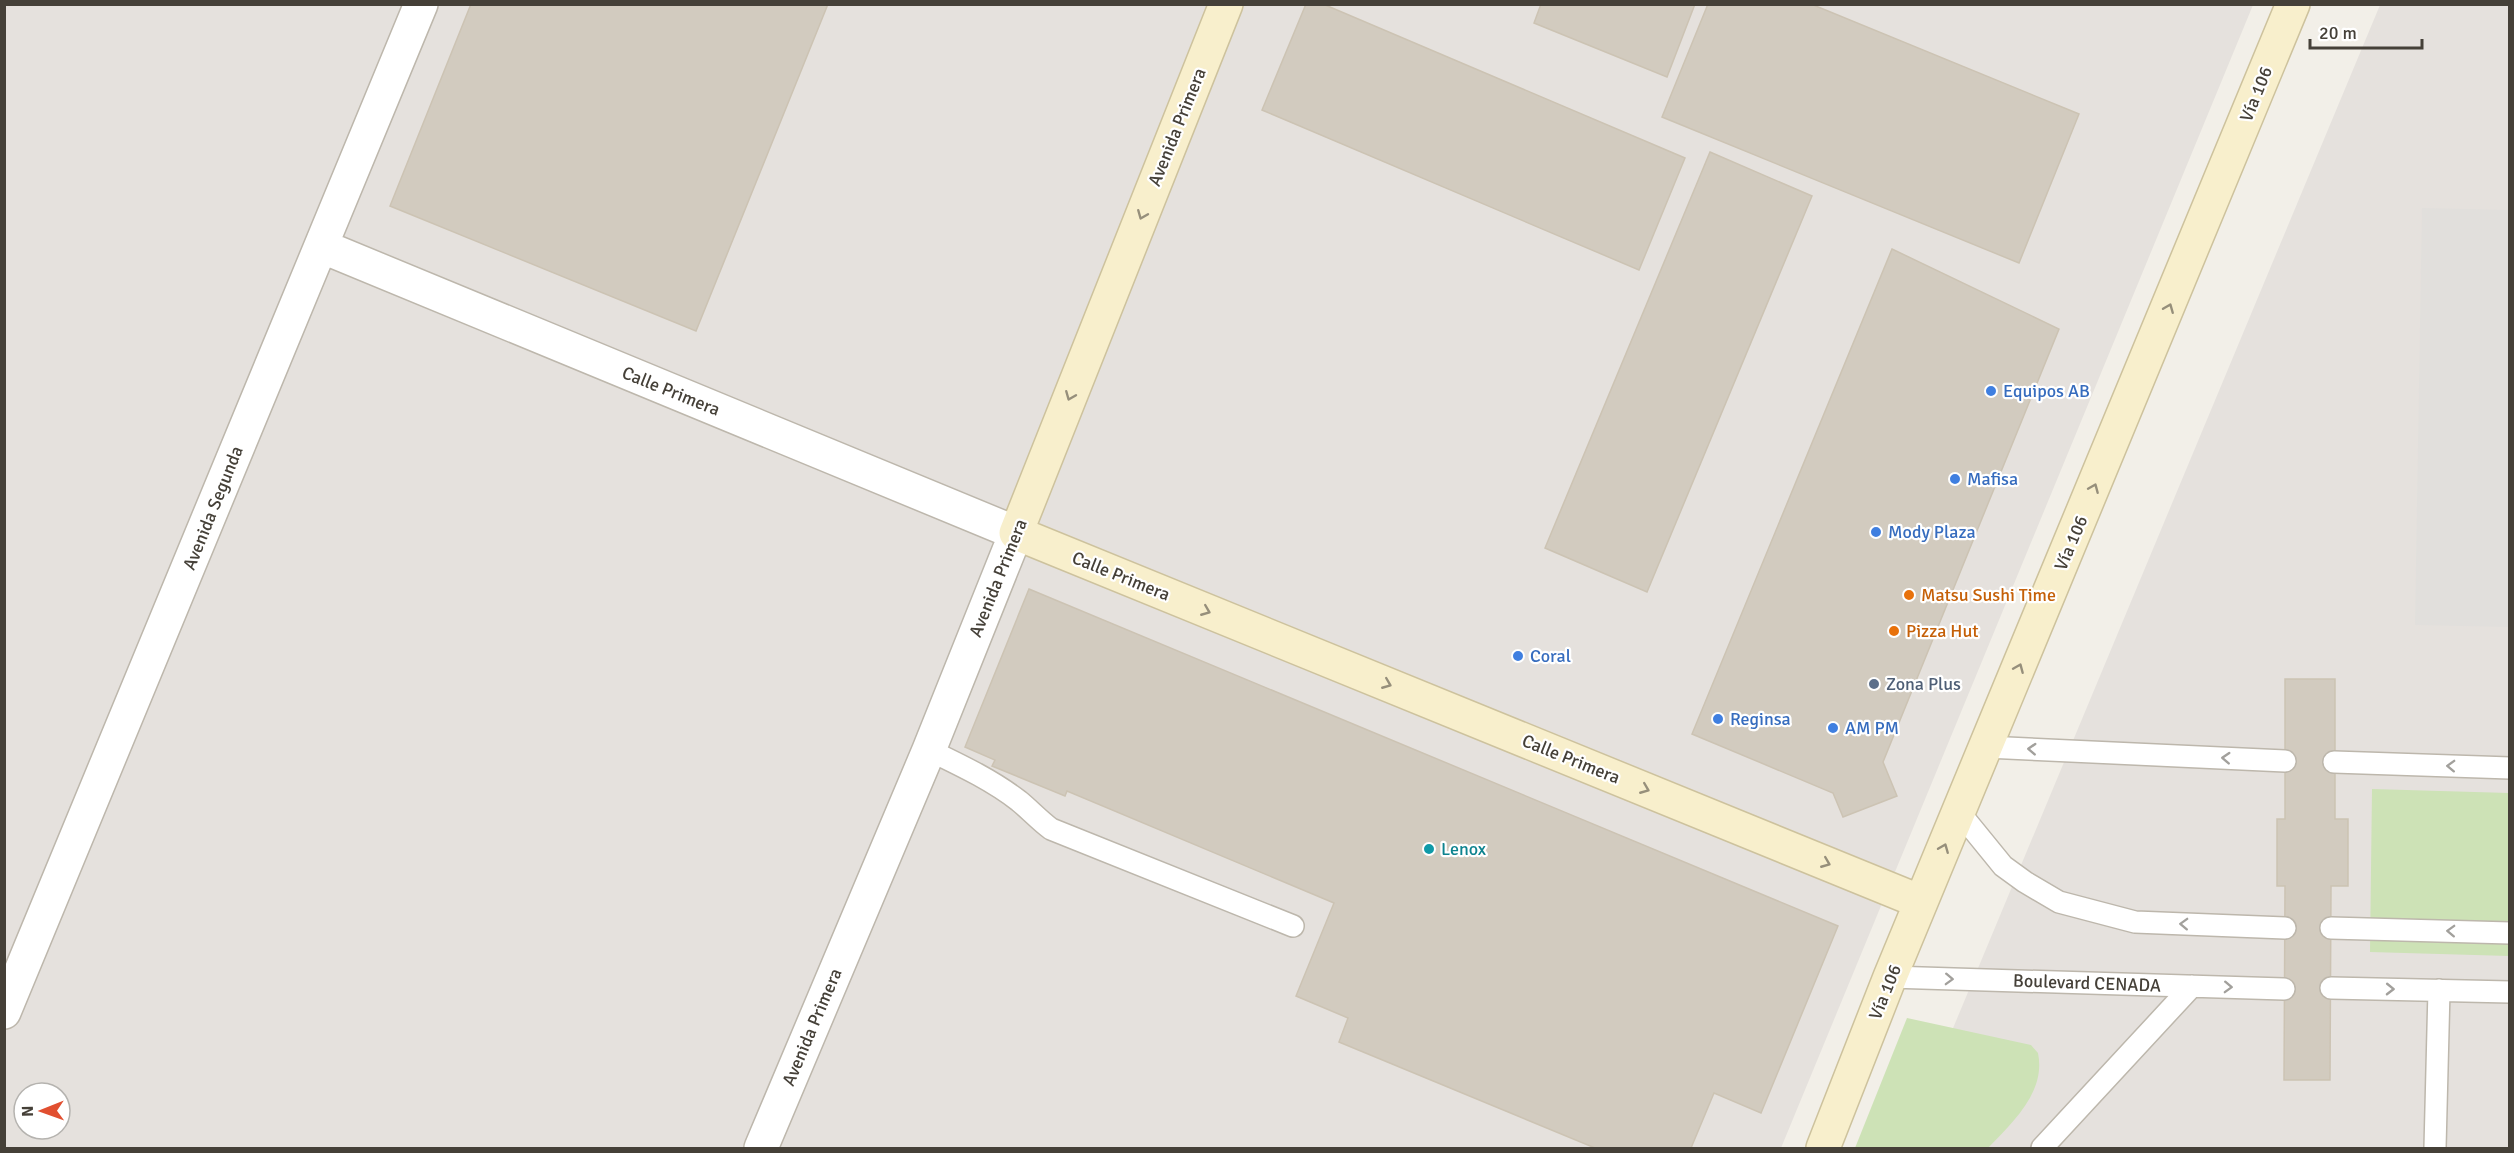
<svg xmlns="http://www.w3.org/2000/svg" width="2514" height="1153" viewBox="0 0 2514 1153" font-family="Signika,sans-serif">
<rect width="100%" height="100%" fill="#f2efe8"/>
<path fill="#e5e1dd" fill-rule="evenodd" d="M5,5H2253L1781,1148H5ZM24,1093H60V1129H24Z
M2380,5H2509V1148H1903Z"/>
<path fill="#cde2b6" d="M2372,789L2509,793V956L2370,952Z
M1907,1018L2031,1045L2038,1053C2046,1092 2013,1122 1988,1148H1855Z"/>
<path fill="#e1dfdc" d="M2422,208L2509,210V627L2415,625Z"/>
<path fill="#d2cbbf" stroke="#ccc3b3" stroke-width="1.5" d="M471,4H828L696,331L390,206Z
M1306,4H1323L1685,158L1639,270L1262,110Z
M1541,4H1695L1667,77L1534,23Z
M1708,4H1811L2079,114L2019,263L1662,117Z
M1710,152L1812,196L1647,592L1545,548Z
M1892,249L2059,329L1883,762L1897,796L1843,817L1833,793L1692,734Z
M1029,589L1838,926L1761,1113L1714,1093L1691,1148H1595L1339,1042L1348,1018L1296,996L1334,903L1067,791L1065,796L992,766L995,760L965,747Z
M2285,679H2335V819H2348V886H2331L2330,1080H2284L2285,886H2277V819H2285Z"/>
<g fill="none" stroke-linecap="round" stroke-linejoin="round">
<defs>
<path id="lane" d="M1986,747L2285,761
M929,750C960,765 992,780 1019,801C1030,810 1039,820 1051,829L1293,926
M2334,762L2510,768
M1959,812L2003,866L2025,882L2059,902L2135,922L2285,928
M2331,928L2510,933
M1890,977L2284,989
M2331,988L2510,992
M2042,1148L2192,986
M2435,1148L2439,990"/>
<path id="street" d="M321,246L1016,533L929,750L761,1148
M4,1012L421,4"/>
<path id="secondary" d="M1226,4L1016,533L1921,902
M1823,1148L1890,977L2293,4"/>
</defs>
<use href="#lane" stroke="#bdb7ac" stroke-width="24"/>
<use href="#street" stroke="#bdb7ac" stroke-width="36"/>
<use href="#secondary" stroke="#cdc29d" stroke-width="36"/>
<use href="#lane" stroke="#fff" stroke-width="21"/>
<use href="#street" stroke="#fff" stroke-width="33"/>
<use href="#secondary" stroke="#f8efcc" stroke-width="33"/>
</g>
<defs><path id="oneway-chevron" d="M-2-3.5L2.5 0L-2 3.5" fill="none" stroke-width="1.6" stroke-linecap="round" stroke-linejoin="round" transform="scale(1.5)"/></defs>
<g stroke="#968f7b">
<use href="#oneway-chevron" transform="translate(1142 215) rotate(112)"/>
<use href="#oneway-chevron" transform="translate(2169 308) rotate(-68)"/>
<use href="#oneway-chevron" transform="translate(1070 396) rotate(112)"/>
<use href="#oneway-chevron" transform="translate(2094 488) rotate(-67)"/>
<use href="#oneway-chevron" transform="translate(1206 611) rotate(22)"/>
<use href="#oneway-chevron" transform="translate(2019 668) rotate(-67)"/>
<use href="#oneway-chevron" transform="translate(1387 684) rotate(22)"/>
<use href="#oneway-chevron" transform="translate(1645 789) rotate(22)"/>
<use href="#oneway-chevron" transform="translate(1944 848) rotate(-68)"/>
<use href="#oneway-chevron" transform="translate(1826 863) rotate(22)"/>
</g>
<g stroke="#a2a09c">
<use href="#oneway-chevron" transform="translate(2032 749) rotate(-177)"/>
<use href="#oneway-chevron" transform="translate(2226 758) rotate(-177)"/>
<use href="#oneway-chevron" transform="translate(2451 766) rotate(-178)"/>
<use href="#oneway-chevron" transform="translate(2184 924) rotate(-178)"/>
<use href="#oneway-chevron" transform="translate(2451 931) rotate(-178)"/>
<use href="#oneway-chevron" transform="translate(1949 979) rotate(2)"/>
<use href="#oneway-chevron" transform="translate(2228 987) rotate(2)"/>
<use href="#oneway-chevron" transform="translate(2390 989) rotate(1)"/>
</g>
<g fill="#3f7fe0" stroke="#fff" stroke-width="2">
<circle cx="1991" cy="391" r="6"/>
<circle cx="1955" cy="479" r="6"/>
<circle cx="1876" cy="532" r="6"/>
<circle cx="1518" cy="656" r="6"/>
<circle cx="1718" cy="719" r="6"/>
<circle cx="1833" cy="728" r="6"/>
</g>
<g fill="#e8710a" stroke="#fff" stroke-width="2">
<circle cx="1909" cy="595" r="6"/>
<circle cx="1894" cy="631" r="6"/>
</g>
<circle fill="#5c6f8a" stroke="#fff" stroke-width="2" cx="1874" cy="684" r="6"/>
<circle fill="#0f9aa8" stroke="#fff" stroke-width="2" cx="1429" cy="849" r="6"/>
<g text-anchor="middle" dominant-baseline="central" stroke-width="4.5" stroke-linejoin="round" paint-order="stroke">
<g font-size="18" fill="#454038" stroke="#fff">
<text transform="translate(2256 94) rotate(-68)">Vía 106</text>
<text transform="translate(1177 127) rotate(-68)">Avenida Primera</text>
<text transform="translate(671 391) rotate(22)">Calle Primera</text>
<text transform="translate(213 508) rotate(-68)">Avenida Segunda</text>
<text transform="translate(2071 543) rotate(-67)">Vía 106</text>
<text transform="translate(1121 576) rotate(22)">Calle Primera</text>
<text transform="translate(998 578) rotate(-68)">Avenida Primera</text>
<text transform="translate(1571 759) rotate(22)">Calle Primera</text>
<text transform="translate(2087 983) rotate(2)">Boulevard CENADA</text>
<text transform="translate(1885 992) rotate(-68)">Vía 106</text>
<text transform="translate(812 1027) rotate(-67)">Avenida Primera</text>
</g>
<g font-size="18" fill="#366cbe" stroke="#fff" text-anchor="start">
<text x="2003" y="391">Equipos AB</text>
<text x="1967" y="479">Mafisa</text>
<text x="1888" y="532">Mody Plaza</text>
<text x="1530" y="656">Coral</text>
<text x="1730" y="719">Reginsa</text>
<text x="1845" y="728">AM PM</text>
</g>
<g font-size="18" fill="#c56008" stroke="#fff" text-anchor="start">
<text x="1921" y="595">Matsu Sushi Time</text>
<text x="1906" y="631">Pizza Hut</text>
</g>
<g font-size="18" fill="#4e5e75" stroke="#fff" text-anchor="start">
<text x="1886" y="684">Zona Plus</text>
</g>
<g font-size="18" fill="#0d838f" stroke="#fff" text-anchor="start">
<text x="1441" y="849">Lenox</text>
</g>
</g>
<rect width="2514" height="1153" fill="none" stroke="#454038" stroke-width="12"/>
<g transform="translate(42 1111) rotate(269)"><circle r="28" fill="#ffffff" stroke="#b5b3af" stroke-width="1.5"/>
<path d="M0-4.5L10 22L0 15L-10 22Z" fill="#e14f30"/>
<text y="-9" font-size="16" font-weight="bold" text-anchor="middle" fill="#454038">N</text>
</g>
<path d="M2310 39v9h112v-9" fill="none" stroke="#454038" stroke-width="3"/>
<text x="2319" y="39" font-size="18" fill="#454038" stroke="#ffffff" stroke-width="4.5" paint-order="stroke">20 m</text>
</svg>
